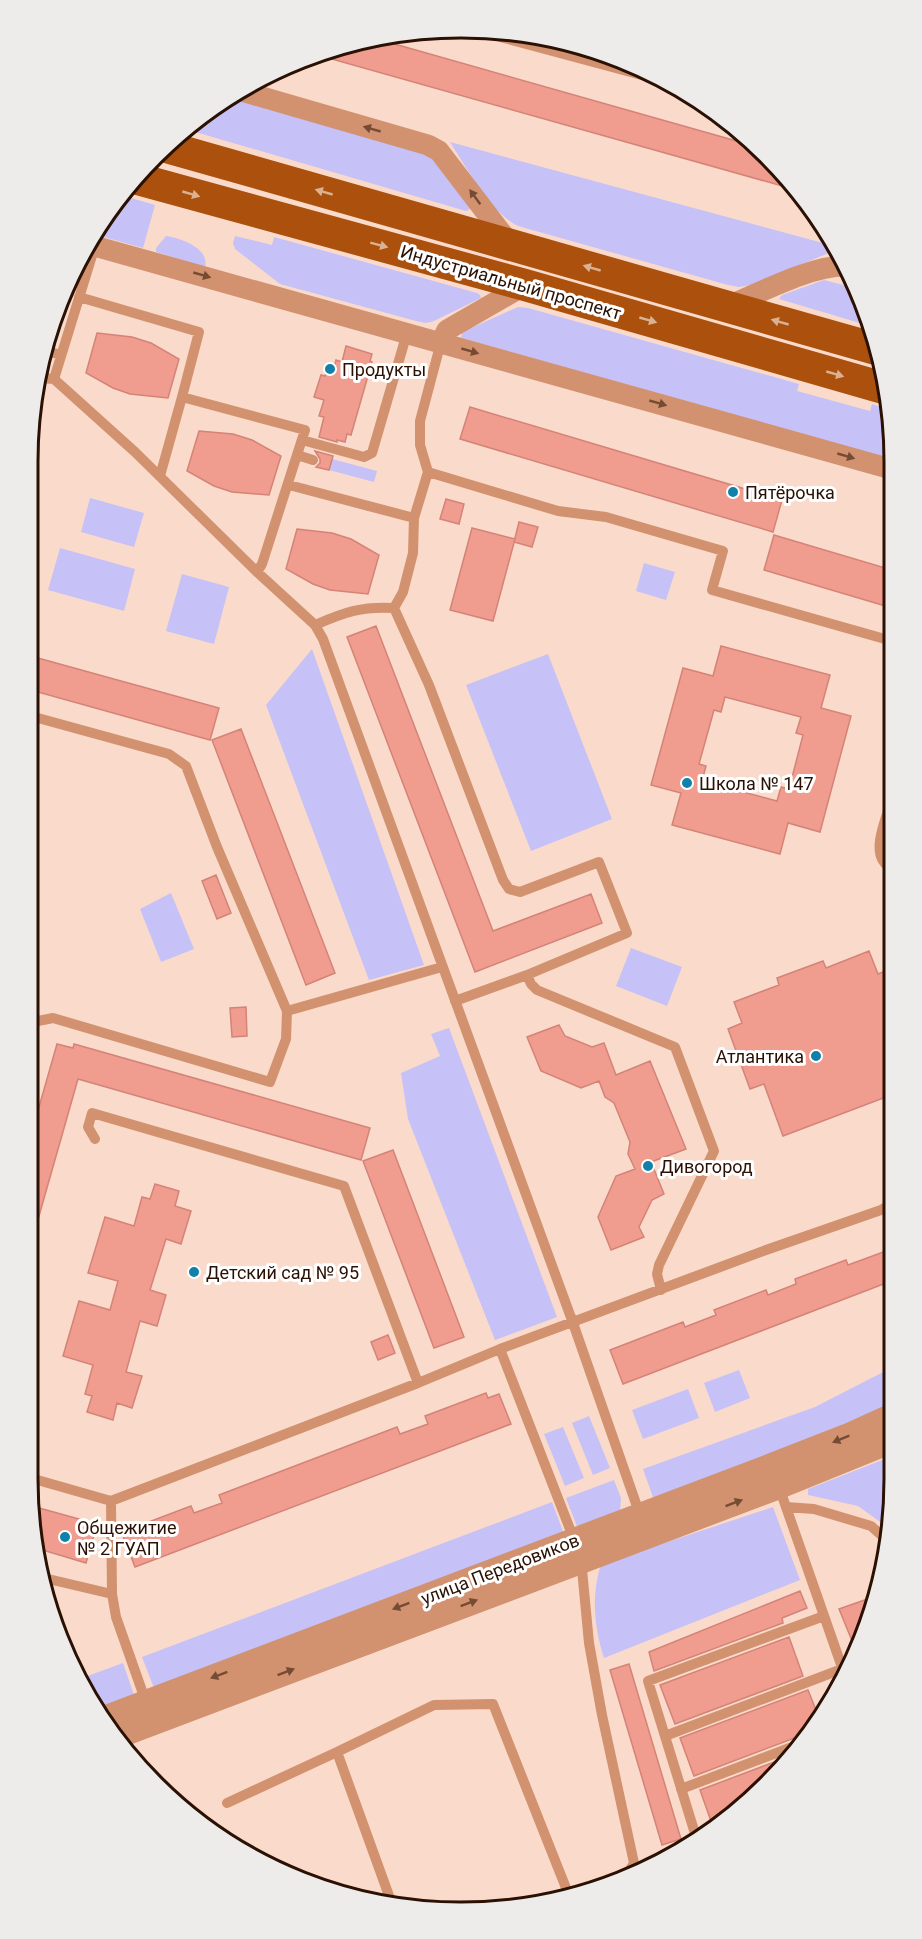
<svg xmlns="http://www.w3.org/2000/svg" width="922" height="1939" viewBox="0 0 922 1939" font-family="Roboto,sans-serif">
<rect width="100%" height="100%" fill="#fadbcb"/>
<path fill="#c6c1f6" d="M225,97L422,153L434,159L470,206V209L466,211L192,131L194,121Z
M450,142L834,246L836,250L751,285L739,287L728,285L518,226C491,213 466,167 450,142Z
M121,195L155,205L143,248L93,234L100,220Z
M166,236C180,238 210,248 205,267L156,252V248Z
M235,236L272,245L274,237L477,293L480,295L481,298L434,321L426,323L416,321L280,284L235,249L233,243Z
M824,280L858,289L870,326L779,299L782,295Z
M518,307L528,308L799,384L797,391L870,411L872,404L891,410V459L461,338L462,332Z
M332,459L377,471L374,482L329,470Z
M90,498L144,513L134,547L81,532Z
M60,548L135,569L124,611L48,590Z
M644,563L675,572L666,600L636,591Z
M182,574L229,587L214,644L166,631Z
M312,649L424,965L369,980L266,705Z
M548,654L612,819L531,851L466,685Z
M171,893L194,949L161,962L140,909Z
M631,948L682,967L667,1006L616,986Z
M449,1028L557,1317L495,1340L408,1119L401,1073L440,1056L431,1034Z
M895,1366V1402L877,1413L654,1500L643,1469L815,1407Z
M739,1370L750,1398L715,1412L704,1383Z
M688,1389L699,1418L643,1439L632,1410Z
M589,1416L610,1468L593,1475L572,1423Z
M563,1427L584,1478L565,1486L544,1434Z
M895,1455V1478L890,1529L858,1506L808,1495V1489Z
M614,1480L621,1498L620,1513L578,1529L566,1498Z
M552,1502L564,1534L154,1688L142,1657Z
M773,1507L800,1580L604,1658C594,1627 591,1595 601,1564Z
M123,1663L134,1695L99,1708L82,1678Z"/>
<path fill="#f09d90" stroke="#d48377" stroke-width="1.5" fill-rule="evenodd" d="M370,37L754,146L800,191L314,54Z
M97,333L132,337L151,343L179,359L168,398L130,394L113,388L86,373Z
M346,346L372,354L370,361L372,362L351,435L347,434L345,442L337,440V442L319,437L324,417L319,416L324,400L314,397L321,375L325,376L328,366L334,368L336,360L342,362Z
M470,407L782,500L773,532L460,439Z
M199,431L233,434L252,440L281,456L269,495L232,492L214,486L187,471Z
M315,451L333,456L329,470L316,467L320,463V459Z
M446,499L464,504L459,524L440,519Z
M519,522L538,527L532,547L514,542Z
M472,528L515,539L493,621L450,610Z
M297,529L332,533L351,539L379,555L368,594L330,590L313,584L286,569Z
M774,535L892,570V608L764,570Z
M376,626L493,931L591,894L602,923L475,972L347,637Z
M721,646L830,675L821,708L851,716L820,832L788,823L780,854L672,825L681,793L651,785L683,668L713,676ZM725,697L801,717L796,733L803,735L789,789L781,787L777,801L702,781L706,766L699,764L714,710L721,712Z
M27,655L219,708L210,740L27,689Z
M241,729L335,973L306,985L212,740Z
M216,875L231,913L217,919L202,881Z
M869,951L878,974L893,968L894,1094L783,1136L764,1084L750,1089L728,1029L742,1023L734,1002L779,985L777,978L823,961L826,968Z
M246,1007L247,1036L232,1037L230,1008Z
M559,1025L565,1036L592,1047L604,1043L616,1075L650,1061L686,1149L651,1162L664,1194L652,1200L639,1227L644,1237L611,1250L598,1217L616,1176L635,1169L628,1154L630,1142L614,1103L605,1097L599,1081L581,1088L541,1071L527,1037Z
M57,1044L73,1048L74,1044L370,1128L361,1160L78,1079L31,1244L27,1243V1149Z
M393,1150L464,1337L434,1348L363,1161Z
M155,1184L179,1191L175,1206L191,1211L181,1244L166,1239L150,1290L166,1295L157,1326L140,1321L126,1372L142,1376L132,1408L117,1403L113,1420L87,1412L92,1396L85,1394L93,1365L63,1356L79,1301L110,1310L118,1281L88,1273L105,1217L134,1226L142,1197L150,1199Z
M894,1248V1280L623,1384L610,1350L683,1322L685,1327L716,1315L714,1310L766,1290L768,1295L796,1284L795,1279L846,1260L848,1265Z
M388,1335L395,1353L378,1360L371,1342Z
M486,1393L488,1398L499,1394L511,1424L135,1567L123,1536L132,1533L130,1529L191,1506L194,1513L222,1503L219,1495L397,1427L400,1434L428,1424L425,1416Z
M32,1506L97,1524L86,1563L39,1549Z
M800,1591L807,1608L782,1618L783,1623L654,1671L649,1652Z
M876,1596L862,1644L857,1653L839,1609Z
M789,1637L803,1676L675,1724L660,1685Z
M629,1664L681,1839L662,1845L610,1670Z
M808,1690L818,1715L804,1738L797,1737L694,1776L680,1738Z
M793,1755L787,1764L730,1817L712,1824L700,1790Z"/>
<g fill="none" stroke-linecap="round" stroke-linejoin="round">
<path stroke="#d2926f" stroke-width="10" d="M467,28L664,81
M79,297L199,332L182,397L305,430L262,564L257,572
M43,350L61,355
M54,379L95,246
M33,401L40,378L54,379L135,452L257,572L315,625L323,639L573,1323L640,1515
M302,440L364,457L372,453L407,333
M297,455L313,460
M428,472L558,511L606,517L723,551L712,590L892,641
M160,476L182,397
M289,485L414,518
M394,608L429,685L503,880L509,889L520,892L599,862L627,933L527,975L455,1001
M394,608L403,592L413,553L414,518L428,472L420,445V421L441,342
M315,625C345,612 362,606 394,608
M893,796C887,817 866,858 893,869
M527,975L531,984L537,990L675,1047L714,1151L659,1265L657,1274L661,1290
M287,1011L442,967
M27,1030L38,1021L53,1018L270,1082L286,1039L287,1011L217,847L186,766L169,754L27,715
M95,1139L88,1127L92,1113L344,1186L418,1383
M500,1349L575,1542
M27,1477L111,1501L418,1383L500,1349L766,1250L881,1210L894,1203
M779,1487L844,1673
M111,1501L112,1594L116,1617L147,1705
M786,1507L814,1509L871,1526L889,1542
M581,1559L589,1643L602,1715L634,1863L627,1875
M44,1578L112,1594
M665,1736L842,1669
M681,1789L800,1744
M227,1803L337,1752
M697,1840L648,1681L824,1616
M392,1904L337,1752L434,1705L493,1704L568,1893"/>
<path stroke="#d2926f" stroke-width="21" d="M238,90L428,145L439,151L510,244
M87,244L891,469
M726,307C760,293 809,266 845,266
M441,342L447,330L525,285"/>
<path stroke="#d2926f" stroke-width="26" d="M104,1719L772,1466L851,1435L895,1415
M114,1737L779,1486L895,1439"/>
<path stroke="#ac510d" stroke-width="32" d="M163,146L876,349
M134,178L525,285L887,389"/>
</g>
<defs><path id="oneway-solid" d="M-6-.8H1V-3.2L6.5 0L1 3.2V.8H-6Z" transform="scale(1.5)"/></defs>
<g fill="#764b34">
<use href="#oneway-solid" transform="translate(372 129) rotate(-164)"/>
<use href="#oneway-solid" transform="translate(475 197) rotate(-126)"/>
<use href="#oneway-solid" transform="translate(202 275) rotate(16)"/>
<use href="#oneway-solid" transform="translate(470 351) rotate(16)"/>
<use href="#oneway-solid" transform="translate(658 403) rotate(16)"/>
<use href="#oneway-solid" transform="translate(846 456) rotate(16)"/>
<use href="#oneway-solid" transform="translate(841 1439) rotate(158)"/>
<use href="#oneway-solid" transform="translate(734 1503) rotate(-21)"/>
<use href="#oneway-solid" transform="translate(469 1603) rotate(-21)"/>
<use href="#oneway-solid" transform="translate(401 1606) rotate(159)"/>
<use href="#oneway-solid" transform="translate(286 1672) rotate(-21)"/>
<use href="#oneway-solid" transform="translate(219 1675) rotate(159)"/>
</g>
<g fill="#dab192">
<use href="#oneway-solid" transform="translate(324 192) rotate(-164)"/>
<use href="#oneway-solid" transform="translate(191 194) rotate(16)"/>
<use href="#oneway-solid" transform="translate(379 245) rotate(15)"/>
<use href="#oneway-solid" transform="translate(592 268) rotate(-164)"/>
<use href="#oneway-solid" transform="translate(648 320) rotate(16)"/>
<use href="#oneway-solid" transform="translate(780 322) rotate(-164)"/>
<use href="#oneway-solid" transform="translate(835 374) rotate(16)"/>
</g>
<g fill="#1181a9" stroke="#fff" stroke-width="2">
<circle cx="330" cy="369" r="6"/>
<circle cx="733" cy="492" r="6"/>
<circle cx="687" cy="783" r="6"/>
<circle cx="816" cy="1056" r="6"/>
<circle cx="648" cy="1166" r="6"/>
<circle cx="194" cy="1272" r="6"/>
<circle cx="65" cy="1537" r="6"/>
</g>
<g text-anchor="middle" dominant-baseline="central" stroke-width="6" stroke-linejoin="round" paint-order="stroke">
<g font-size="18" fill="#2b1103" stroke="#fff">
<text transform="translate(511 282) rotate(16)">Индустриальный проспект</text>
<text transform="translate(500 1569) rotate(-21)">улица Передовиков</text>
</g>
<g font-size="18" fill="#2b1103" stroke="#fff" text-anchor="start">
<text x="342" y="369">Продукты</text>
<text x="745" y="492">Пятёрочка</text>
<text x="699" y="783">Школа № 147</text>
<text x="804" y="1056" text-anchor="end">Атлантика</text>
<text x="660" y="1166">Дивогород</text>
<text x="206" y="1272">Детский сад № 95</text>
<text x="77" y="1527">Общежитие<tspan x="77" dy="21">№ 2 ГУАП</tspan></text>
</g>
</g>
<path d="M0 0H922V1939H0ZM461 38H461A423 423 0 0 1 884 461V1479A423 423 0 0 1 461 1902H461A423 423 0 0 1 38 1479V461A423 423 0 0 1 461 38Z" fill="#eeeceb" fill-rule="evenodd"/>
<path fill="none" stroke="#2b1103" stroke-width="3" d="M461 38H461A423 423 0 0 1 884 461V1479A423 423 0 0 1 461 1902H461A423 423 0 0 1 38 1479V461A423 423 0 0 1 461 38Z"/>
</svg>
